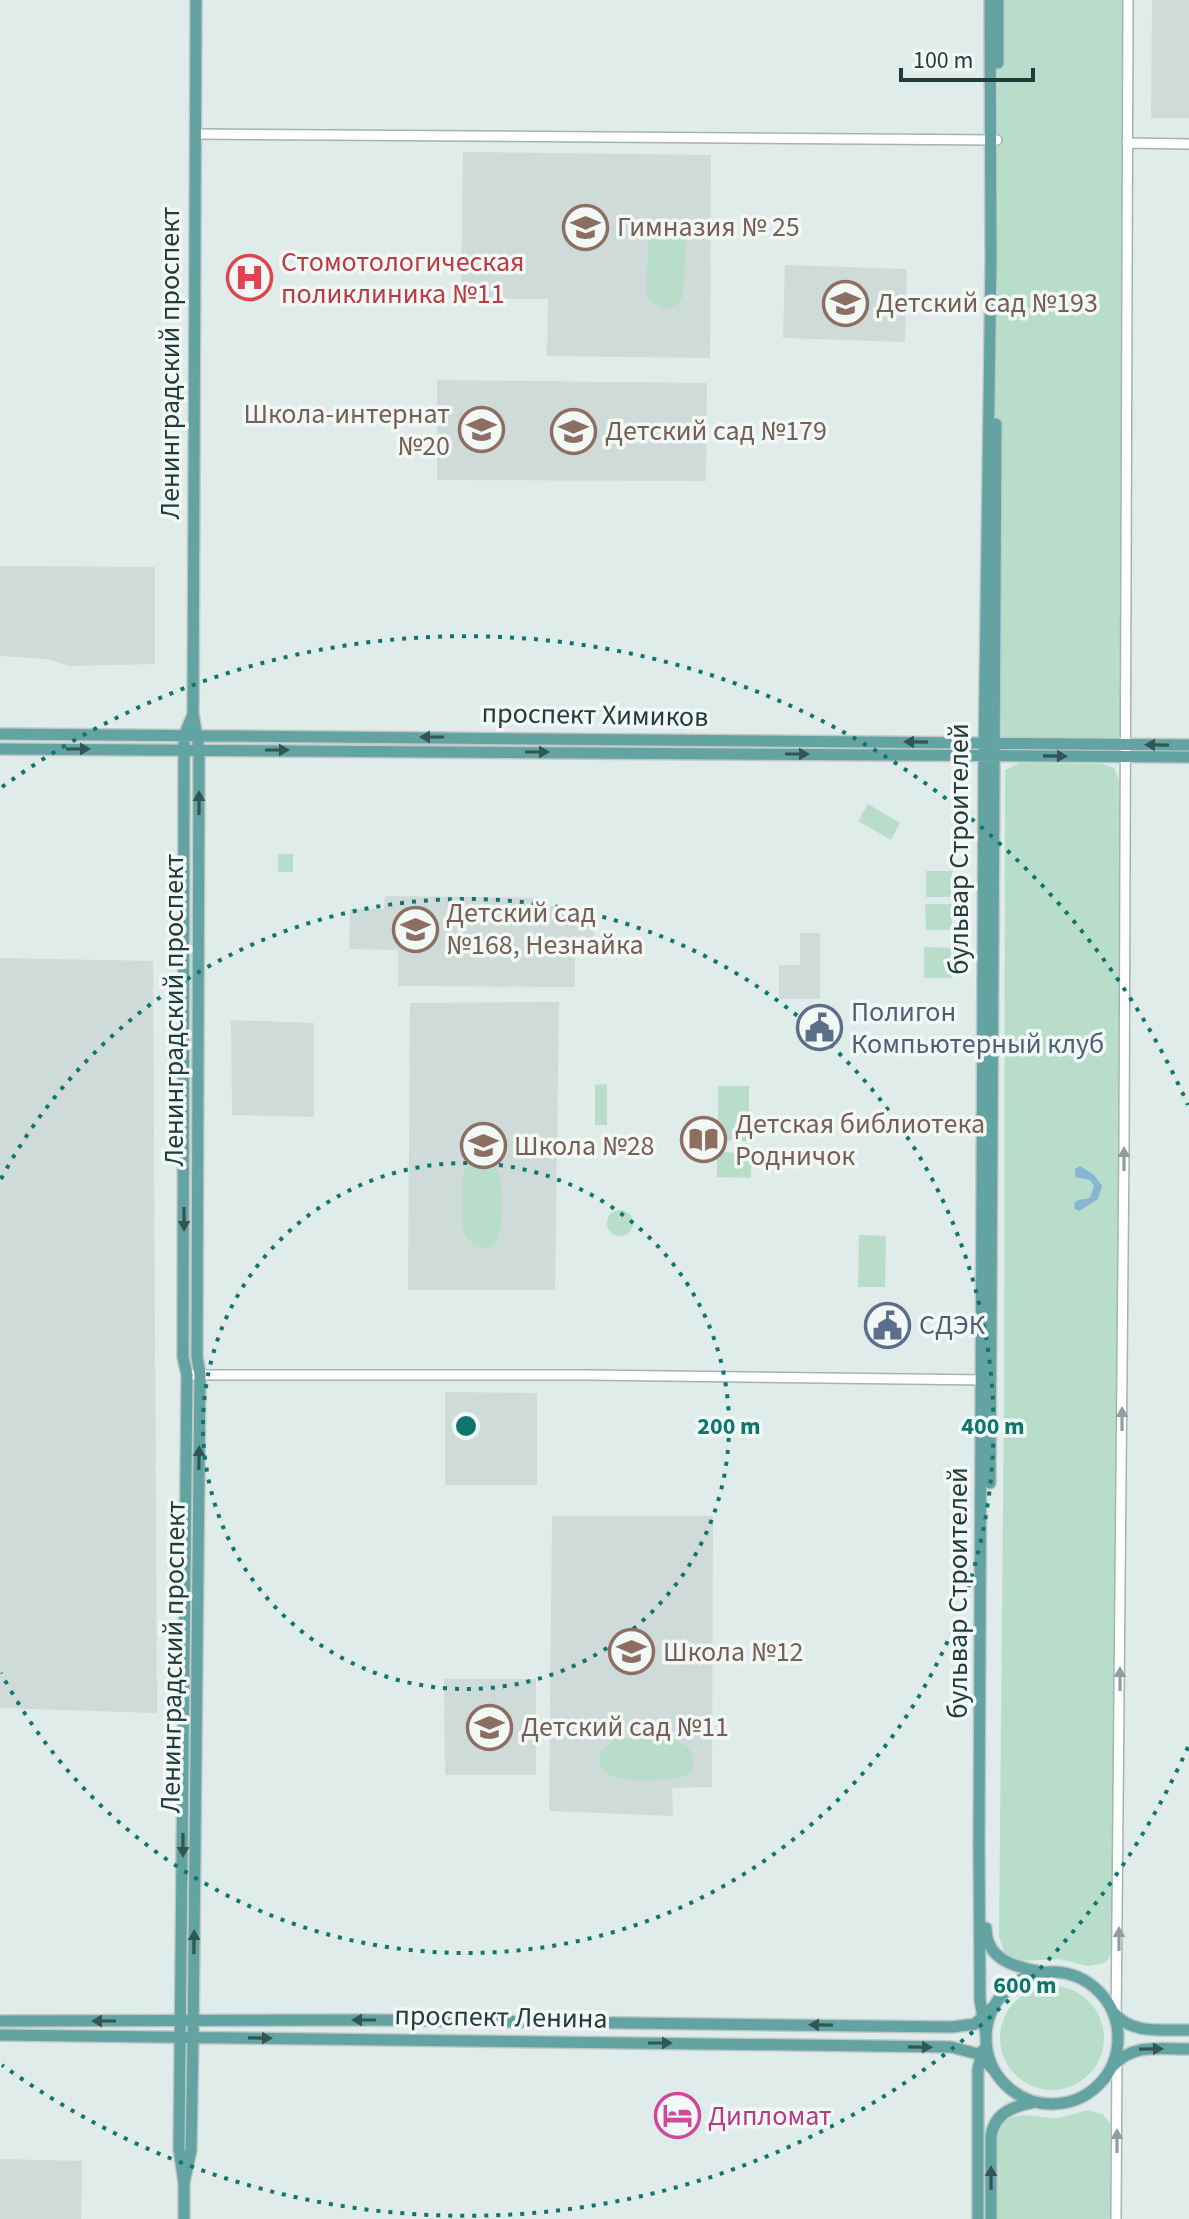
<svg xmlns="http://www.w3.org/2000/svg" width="1189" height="2219" viewBox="0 0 1189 2219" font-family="'Source Sans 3',sans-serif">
<rect width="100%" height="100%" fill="#e0ece9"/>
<path fill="#cedbd8" d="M1152,0H1189V118H1151Z
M463,152L711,155L710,358L547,356L548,299H461Z
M785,265L907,269L905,342L783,338Z
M437,380L707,383L706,481L437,480Z
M0,566L155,567V664L69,666L47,659L0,656Z
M385,896L547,898V906L594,907V950H575V987L398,986V950L349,949L350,909H384Z
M800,933H820V999H779V965H800Z
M0,958L153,961L157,1713L0,1708Z
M559,1002L555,1290H408L410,1003Z
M231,1020L314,1023V1117L232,1115Z
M445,1392L537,1393V1485H445Z
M552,1516H713L712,1787L672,1788L673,1816L549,1811Z
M444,1679H536V1775H445Z
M0,2159L82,2161L81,2219H0Z"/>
<path fill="#b8decb" d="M998,0H1128L1126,744L994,743Z
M665,221L680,226L686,232L683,296L677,305L665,309L649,301L646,293L649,228Z
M1020,763L1103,764L1114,768L1121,784L1113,1948L1108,1960L1102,1964L1088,1966L1059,1959L1019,1961L1005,1955L999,1937L1004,1400L1005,770Z
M868,804L900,823L891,840L858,821Z
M278,854H293V872H278Z
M926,871H952L951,897H926Z
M925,904H952V930H926Z
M924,947L951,948L952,978H924Z
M607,1084V1125H595V1085Z
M718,1086H749V1141L718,1140Z
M717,1152L751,1153V1178L717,1177Z
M477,1159C486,1159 493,1163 498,1171C503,1179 503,1233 497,1241C486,1255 466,1244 463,1230V1172L467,1165Z
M607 1223a13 13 0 1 1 26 0a13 13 0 1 1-26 0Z
M859,1235L886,1236L885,1287H858Z
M615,1739C636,1739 694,1729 693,1762C693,1772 685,1776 677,1779C654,1779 590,1790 601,1751Z
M1000 2038a52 52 0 1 1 104 0a52 52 0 1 1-104 0Z
M1088,2110L1102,2114L1110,2123V2219H998V2136C1006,2104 1034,2119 1057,2118C1067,2117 1077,2112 1088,2110Z"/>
<path fill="#86b6d3" d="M1080,1166L1094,1175L1102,1186L1098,1199L1079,1211L1075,1209L1074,1203L1078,1200L1090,1198L1094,1186L1090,1180L1075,1177V1169Z"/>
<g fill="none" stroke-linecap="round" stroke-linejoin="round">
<defs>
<path id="minor" d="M195,134L997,140
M1127,143L1189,144
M187,1375H588L987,1380
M1116,2027L1124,1147L1128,0
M1116,2219L1117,2047"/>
<path id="major" d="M998,63V0
M0,734L1189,745
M0,749L1189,757
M990,1483L996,424
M986,1928C986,1960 1015,1967 1042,1972
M986 2038a66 66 0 1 1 132 0a66 66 0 1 1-132 0Z
M1115,2014C1133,2035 1164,2029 1189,2030
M0,2021L374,2020L952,2027L975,2024L993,2007
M986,2034L980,2000L979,1843L984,755L991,260L990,0
M0,2035L951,2047L978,2054L993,2069
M1113,2066C1132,2043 1162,2049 1189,2049
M184,2183L191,2150L193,2037L200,1374L197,1357L199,749L193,714L196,0
M184,2219V2183L179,2149L187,1375L183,1357L184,736L193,714
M978,2219V2070L982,2051
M991,2219V2136C995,2112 1014,2106 1035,2102"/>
</defs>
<use href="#minor" stroke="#a3b4b1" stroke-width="12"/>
<use href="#major" stroke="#c1c9c8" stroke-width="14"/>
<use href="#minor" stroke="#fff" stroke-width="9"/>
<use href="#major" stroke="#63a3a1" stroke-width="11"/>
</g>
<defs><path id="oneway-solid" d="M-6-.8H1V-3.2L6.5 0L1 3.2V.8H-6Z" transform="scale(2)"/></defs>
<g fill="#315654">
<use href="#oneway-solid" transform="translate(432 737) rotate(-180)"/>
<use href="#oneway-solid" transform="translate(916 742) rotate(-179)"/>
<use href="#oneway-solid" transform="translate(1157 745) rotate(-179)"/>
<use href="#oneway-solid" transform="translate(78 749)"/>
<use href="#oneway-solid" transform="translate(277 750)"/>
<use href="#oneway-solid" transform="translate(537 752)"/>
<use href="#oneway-solid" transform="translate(797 754)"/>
<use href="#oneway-solid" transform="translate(1055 756) rotate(1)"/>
<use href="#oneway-solid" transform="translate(199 803) rotate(-90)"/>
<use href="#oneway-solid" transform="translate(184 1219) rotate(90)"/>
<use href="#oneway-solid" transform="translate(199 1458) rotate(-89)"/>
<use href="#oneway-solid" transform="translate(183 1845) rotate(90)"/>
<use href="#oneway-solid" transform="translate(194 1942) rotate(-89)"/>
<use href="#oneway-solid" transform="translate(364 2020) rotate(-180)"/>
<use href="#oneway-solid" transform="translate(104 2021) rotate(180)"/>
<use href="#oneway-solid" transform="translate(821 2025) rotate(-179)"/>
<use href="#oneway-solid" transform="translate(260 2038) rotate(1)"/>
<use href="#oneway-solid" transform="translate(660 2043)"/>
<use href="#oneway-solid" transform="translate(920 2047) rotate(1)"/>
<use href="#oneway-solid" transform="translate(1151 2049) rotate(-1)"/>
<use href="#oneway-solid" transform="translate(991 2178) rotate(-90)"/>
</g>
<g fill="#909e9d">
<use href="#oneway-solid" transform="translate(1124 1159) rotate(-90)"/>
<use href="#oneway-solid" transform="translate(1122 1419) rotate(-90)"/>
<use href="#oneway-solid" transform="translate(1120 1679) rotate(-90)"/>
<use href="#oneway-solid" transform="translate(1119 1939) rotate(-90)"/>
<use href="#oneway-solid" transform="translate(1117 2141) rotate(-90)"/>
</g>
<g fill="none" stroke="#0f766e" stroke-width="4" stroke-dasharray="4 8">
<circle cx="466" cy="1426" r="263"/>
<path d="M1 1179A527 527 0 1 1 1 1673"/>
<path d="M1188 1747A790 790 0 0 1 2 2065M2 787A790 790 0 0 1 1188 1105"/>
</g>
<defs>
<symbol id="school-ring" viewBox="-11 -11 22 22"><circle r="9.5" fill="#f1f8f6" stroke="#8d6e63" stroke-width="1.5"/><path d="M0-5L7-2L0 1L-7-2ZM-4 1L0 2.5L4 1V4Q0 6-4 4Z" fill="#8d6e63"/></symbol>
<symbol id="hospital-ring" viewBox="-11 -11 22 22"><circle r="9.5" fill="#f1f8f6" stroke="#e0444e" stroke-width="1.5"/><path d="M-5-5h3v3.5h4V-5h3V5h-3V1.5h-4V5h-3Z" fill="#e0444e"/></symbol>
<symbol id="civic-ring" viewBox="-11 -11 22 22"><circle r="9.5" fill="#f1f8f6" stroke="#5c6f8a" stroke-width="1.5"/><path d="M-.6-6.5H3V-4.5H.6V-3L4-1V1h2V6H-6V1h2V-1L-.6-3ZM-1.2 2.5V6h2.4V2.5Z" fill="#5c6f8a"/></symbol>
<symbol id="library-ring" viewBox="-11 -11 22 22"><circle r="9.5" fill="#f1f8f6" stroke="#8d6e63" stroke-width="1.5"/><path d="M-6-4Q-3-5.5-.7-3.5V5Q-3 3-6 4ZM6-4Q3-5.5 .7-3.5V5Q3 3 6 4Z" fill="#8d6e63"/></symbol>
<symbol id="hotel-ring" viewBox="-11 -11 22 22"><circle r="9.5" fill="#f1f8f6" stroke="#d1479c" stroke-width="1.5"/><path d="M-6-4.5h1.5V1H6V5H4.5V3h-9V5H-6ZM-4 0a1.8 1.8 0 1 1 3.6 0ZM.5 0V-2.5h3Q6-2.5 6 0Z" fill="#d1479c"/></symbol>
</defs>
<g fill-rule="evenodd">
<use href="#school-ring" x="560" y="202" width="51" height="51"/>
<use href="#hospital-ring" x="224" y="252" width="51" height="51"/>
<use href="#school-ring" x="820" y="278" width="51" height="51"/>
<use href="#school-ring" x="456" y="404" width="51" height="51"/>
<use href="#school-ring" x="548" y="406" width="51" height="51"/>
<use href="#school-ring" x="390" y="904" width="51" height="51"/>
<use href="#civic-ring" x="794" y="1002" width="51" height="51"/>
<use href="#library-ring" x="678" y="1114" width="51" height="51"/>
<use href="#school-ring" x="458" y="1120" width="51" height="51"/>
<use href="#civic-ring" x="862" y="1300" width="51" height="51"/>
<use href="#school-ring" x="606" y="1626" width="51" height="51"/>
<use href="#school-ring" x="464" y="1702" width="51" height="51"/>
<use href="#hotel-ring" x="652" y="2090" width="51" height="51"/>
</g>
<g text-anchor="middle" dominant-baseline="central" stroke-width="7" stroke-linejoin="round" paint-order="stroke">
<g font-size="28" fill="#785e54" stroke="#f1f8f6" text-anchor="start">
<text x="617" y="227">Гимназия № 25</text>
<text x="876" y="303">Детский сад №193</text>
<text x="450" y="414" text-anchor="end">Школа-интернат<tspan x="450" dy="32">№20</tspan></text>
<text x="605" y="431">Детский сад №179</text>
<text x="446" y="913">Детский сад<tspan x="446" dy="32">№168, Незнайка</tspan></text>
<text x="735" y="1124">Детская библиотека<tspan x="735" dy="32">Родничок</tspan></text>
<text x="514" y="1146">Школа №28</text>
<text x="663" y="1652">Школа №12</text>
<text x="521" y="1727">Детский сад №11</text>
</g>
<g font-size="28" fill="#be3a42" stroke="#f1f8f6" text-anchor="start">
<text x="281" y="262">Стомотологическая<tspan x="281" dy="32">поликлиника №11</tspan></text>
</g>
<g font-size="28" fill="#203d3b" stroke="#f1f8f6">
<text transform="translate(170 363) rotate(-90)">Ленинградский проспект</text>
<text transform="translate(595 715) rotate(1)">проспект Химиков</text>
<text transform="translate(959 849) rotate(-90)">бульвар Строителей</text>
<text transform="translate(174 1010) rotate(-90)">Ленинградский проспект</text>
<text transform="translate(958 1593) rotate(-90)">бульвар Строителей</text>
<text transform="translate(173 1657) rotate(-89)">Ленинградский проспект</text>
<text transform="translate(501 2017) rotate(1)">проспект Ленина</text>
</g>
<g font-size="28" fill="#4e5e75" stroke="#f1f8f6" text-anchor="start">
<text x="851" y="1012">Полигон<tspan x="851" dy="32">Компьютерный клуб</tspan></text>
<text x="919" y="1325">СДЭК</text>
</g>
<g font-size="28" fill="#b23c85" stroke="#f1f8f6" text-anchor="start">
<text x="708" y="2116">Дипломат</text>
</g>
</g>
<circle cx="466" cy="1426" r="12" fill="#0f766e" stroke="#f1f8f6" stroke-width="4"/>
<g font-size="24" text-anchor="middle" font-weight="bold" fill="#0f766e" stroke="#f1f8f6" stroke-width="7" stroke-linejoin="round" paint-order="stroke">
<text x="729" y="1434">200 m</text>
<text x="993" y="1434">400 m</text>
<text x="1025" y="1993">600 m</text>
</g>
<path d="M901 68v12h132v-12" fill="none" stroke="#203d3b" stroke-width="4"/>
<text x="913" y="68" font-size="24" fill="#203d3b" stroke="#f1f8f6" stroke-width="6" paint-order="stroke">100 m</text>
</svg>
